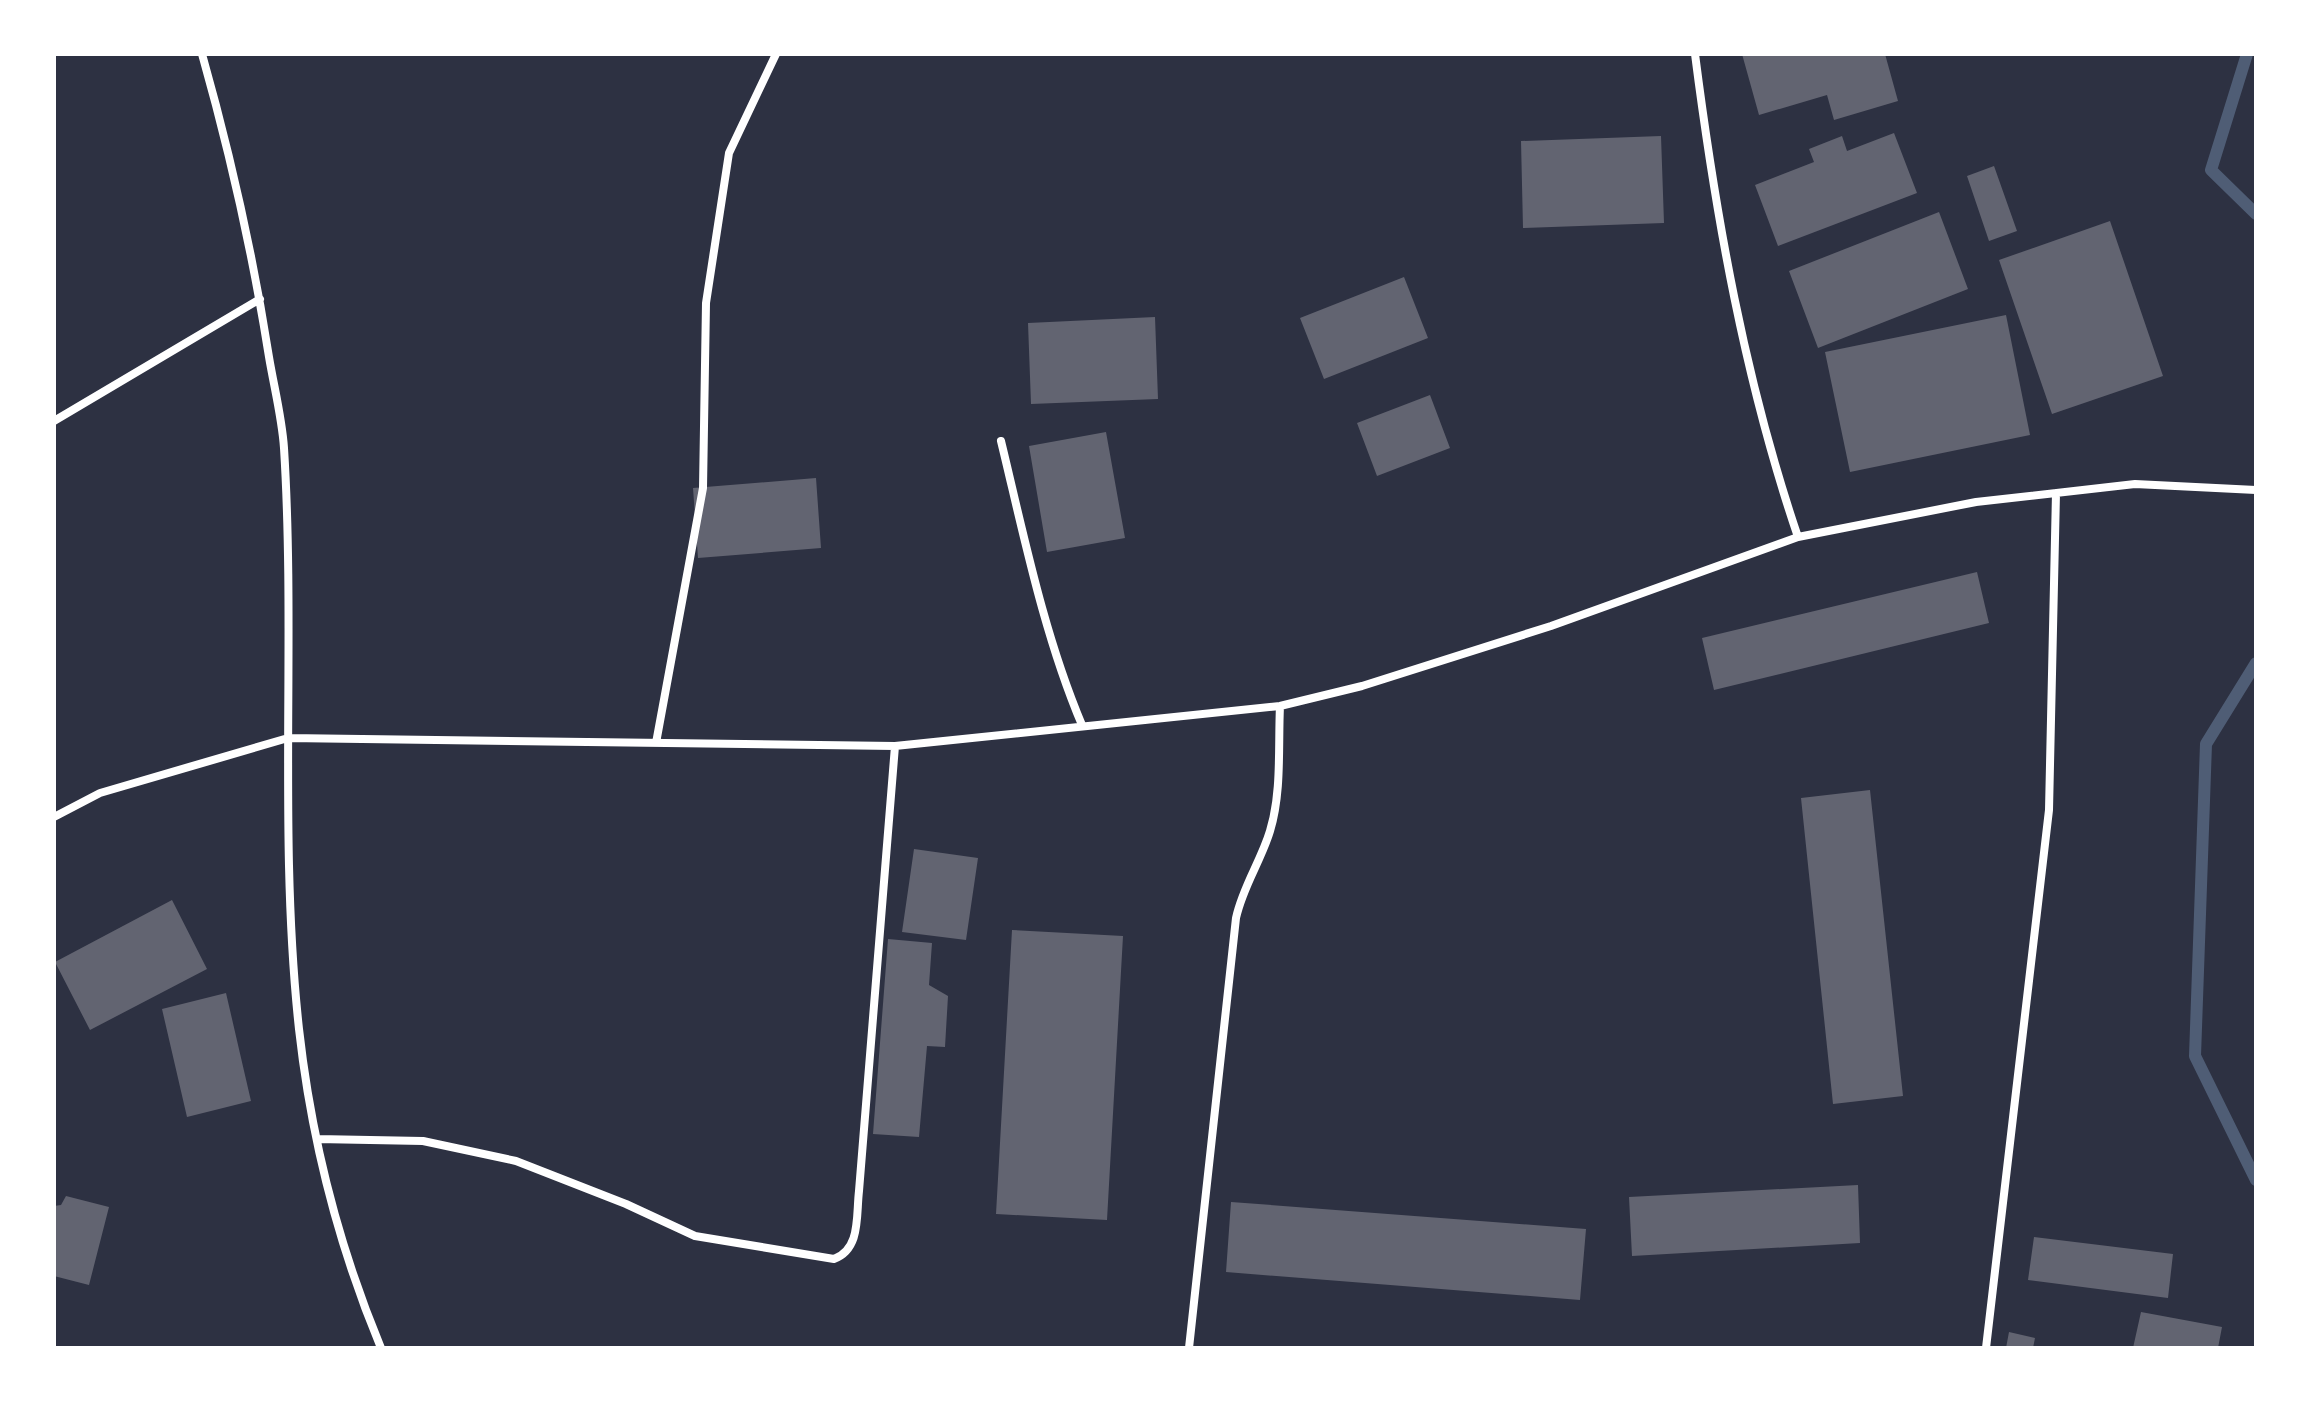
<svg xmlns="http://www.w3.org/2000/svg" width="2310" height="1402" viewBox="0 0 2310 1402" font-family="'Public Sans',sans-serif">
<rect width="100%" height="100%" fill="#2d3142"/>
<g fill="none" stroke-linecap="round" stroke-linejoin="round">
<path stroke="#4f5d75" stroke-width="12" d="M2247,54L2211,170L2256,214
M2256,663L2206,744L2195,1056L2256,1180"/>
</g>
<path fill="#626471" d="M1742,54H1885L1898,101L1834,120L1827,95L1759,115Z
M1894,133L1917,193L1778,246L1755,185L1814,162L1809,149L1842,136L1847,151Z
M1661,136L1664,223L1523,228L1521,141Z
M1994,166L2017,231L1989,241L1967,176Z
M1939,212L1968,289L1818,348L1789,271Z
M2110,221L2163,376L2052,414L1999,260Z
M1404,277L1428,338L1324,379L1300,318Z
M2006,315L2030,435L1850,472L1825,352Z
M1155,317L1158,399L1031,404L1028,323Z
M1430,395L1450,448L1377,476L1357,423Z
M1106,432L1125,538L1047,552L1029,446Z
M816,478L821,548L698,558L693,488Z
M1977,572L1989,623L1714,690L1702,638Z
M1870,790L1903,1096L1833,1104L1801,798Z
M914,849L978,858L966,940L902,932Z
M172,900L207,969L90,1030L55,962Z
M1012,930L1123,936L1107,1220L996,1214Z
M888,939L932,943L929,985L948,996L945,1047L927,1046L919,1137L873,1134Z
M226,993L251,1101L187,1117L162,1009Z
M1858,1185L1860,1243L1632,1256L1629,1197Z
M66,1196L109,1207L89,1285L54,1276V1206L61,1205Z
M1231,1202L1586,1229L1580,1300L1226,1272Z
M2034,1237L2173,1254L2168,1298L2028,1280Z
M2141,1312L2222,1327L2218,1348H2133Z
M2009,1332L2035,1338L2033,1348H2006Z"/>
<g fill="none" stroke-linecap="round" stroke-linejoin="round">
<path stroke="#fff" stroke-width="8" d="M202,54C230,153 253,255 269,357C274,387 282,418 284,448C296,641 278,836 299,1029C311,1137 339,1247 381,1348
M1695,54C1716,218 1745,381 1798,537
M54,421L260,299
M1001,441C1024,536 1044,635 1082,725
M656,743L703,488L706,303L729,153L776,54
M54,817L100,793L288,738L895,746L1280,706L1362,686L1551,626L1798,537L1976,502L2135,484L2256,490
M317,1139L423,1141L516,1161L626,1204L695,1236L834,1259C861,1249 856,1216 859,1191L895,746
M1189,1348L1236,918C1243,886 1261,861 1270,831C1282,792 1278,746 1280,706
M1986,1348L2049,810L2056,493"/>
</g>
<rect width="2310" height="1402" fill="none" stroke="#ffffff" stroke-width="112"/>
</svg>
